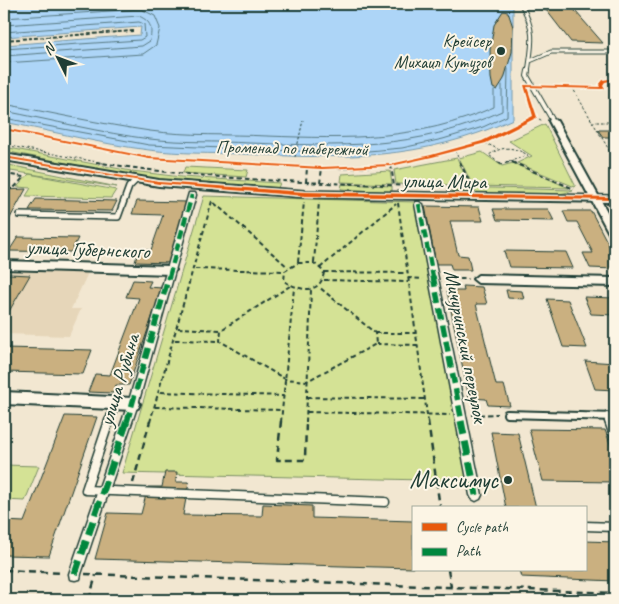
<svg xmlns="http://www.w3.org/2000/svg" width="619" height="604" viewBox="0 0 619 604" font-family="Caveat,sans-serif">
<rect width="100%" height="100%" fill="#f2e7d1"/>
<filter id="ink" filterUnits="userSpaceOnUse"><feTurbulence type="fractalNoise" baseFrequency=".02" numOctaves="2"/><feDisplacementMap in="SourceGraphic" scale="10" xChannelSelector="R" yChannelSelector="G"/><feConvolveMatrix kernelMatrix="1 2 1 2 8 2 1 2 1" color-interpolation-filters="sRGB"/></filter>
<g filter="url(#ink)">
<path fill="#e6d6b9" d="M4,271L88,273L71,309H81L69,336L4,334Z"/>
<path fill="#d4e295" stroke="#7a9064" d="M545,124L575,185V187L517,163L532,156L509,141Z
M4,147L131,171L127,175L4,151Z
M482,152L502,166L513,163L569,188L473,186L459,158Z
M457,158L468,182L464,185L396,184L394,170Z
M4,164L117,187L4,170Z
M185,167L248,170L246,177L183,173Z
M132,171L181,177L280,183L278,188L179,182L129,175Z
M390,171L392,184L341,182L342,174Z
M29,174L116,190L111,198L26,196L31,188L17,187Z
M342,184L392,186V192L341,189Z
M452,187L572,190L573,191L555,195H458L452,191Z
M204,196L416,202L467,481L122,473Z
M4,465L39,466L25,501L4,500Z"/>
<path fill="#add5f7" stroke="#7498a9" d="M4,4H513V119C421,161 341,159 243,154C212,153 180,154 149,150C100,144 52,131 4,122V45L140,35L141,27L4,37Z"/>
<g fill="none" stroke-linecap="round" stroke-linejoin="round">
<path stroke="#587a82" stroke-width="1" d="M4,18L141,9L155,16L160,28L156,45L143,54L4,63
M4,25L139,16C152,22 152,28 150,41L142,46L4,56
M4,32L139,22L144,24L145,37L140,40L4,49
M4,104C52,113 101,124 150,131C188,136 228,134 267,136C349,139 417,141 494,107V90
M4,111C52,120 101,133 150,139C182,143 216,141 249,143C342,146 414,151 502,111V85
M4,118L149,145L346,153L402,148L443,139L483,127L507,116L508,69"/>
</g>
<path fill="#cab080" stroke="#1f3d34" d="M536,4H569L603,43L571,42L547,11L536,8Z
M503,11L508,12L513,27L512,52L504,79L497,90L493,88L491,78L490,50L494,25Z
M598,130H615V137H603Z
M26,189L4,229V190Z
M36,199L117,201L112,211L29,210Z
M137,201L188,202L170,263L135,262L139,249L151,250L163,215L132,214Z
M425,206L479,207L483,221H450L458,255L468,256L471,270H452L450,264H436Z
M493,209H548L554,221L497,220Z
M563,211H591L615,257V269L590,268L583,253H593L577,222H568Z
M18,237L78,238L71,252L9,251Z
M504,251L566,252L573,268L509,267Z
M9,274L30,275L4,320V283Z
M133,280L151,281L148,287L162,288L129,385H116L113,393L88,392L95,374L110,375L139,298L126,297Z
M463,286L482,287L487,304H476L496,385H504L510,406L488,405L486,399L469,398L447,291H464Z
M506,290L522,291L524,299L508,298Z
M584,297L615,298V315L591,314Z
M547,299L568,300L587,348L563,347Z
M4,348L92,350L83,374L4,372Z
M585,361L615,363V390L595,389Z
M65,416L97,417L49,556L4,555V521L24,522Z
M529,429L605,430L615,457V482L543,481Z
M491,432L518,433L536,508H506Z
M165,472H177L176,482H189L183,515L262,516L263,504L312,506V518L413,521V568L95,559L108,513L141,514L148,487H162Z
M585,541L615,542V581L521,577L519,570H585Z"/>
<g fill="none" stroke-linecap="round" stroke-linejoin="round">
<defs>
<path id="service-far4" d="M522,6C536,32 532,44 528,72
M530,61L551,52H615"/>
<path id="service-far3" d="M528,71L527,76L553,121"/>
<path id="service-far2" d="M20,215L118,217L129,187L137,179"/>
<path id="service-far1" d="M507,414L615,417
M607,416L609,422
M109,422L115,404"/>
<path id="service" d="M109,421L86,490L385,502
M609,421L615,438
M585,526L615,527"/>
<path id="pedestrian" d="M189,193H195L196,195L138,404L81,574L80,579L75,580L70,579L69,574L128,404Z
M416,202H419L423,204L482,495L480,499L476,501L472,499L470,495L415,204Z"/>
<path id="minor" d="M550,119L557,121L615,226V238L610,235L549,121Z
M4,261L171,266L176,270L171,274L4,269Z
M478,275L615,278V286L478,283L473,279Z
M4,392L133,398L138,400L140,404L138,408L133,410L4,404Z"/>
<path id="tertiary" d="M4,154L159,180L305,191L615,196V202L305,197L159,186L4,160Z"/>
</defs>
<use href="#service-far4" stroke="#1f3d34" stroke-width="5"/>
<use href="#service-far3" stroke="#1f3d34" stroke-width="6"/>
<use href="#service-far2" stroke="#1f3d34" stroke-width="8"/>
<use href="#service-far1" stroke="#1f3d34" stroke-width="10"/>
<use href="#service" stroke="#1f3d34" stroke-width="11"/>
<use href="#pedestrian" stroke="#1f3d34" stroke-width="3"/>
<use href="#minor" stroke="#1f3d34" stroke-width="4"/>
<use href="#tertiary" stroke="#1f3d34" stroke-width="4"/>
<path stroke="#1f3d34" stroke-width="1" stroke-dasharray="2.5 2" stroke-linecap="butt" d="M542,87L603,88L601,85L604,81L615,79
M572,87L615,160
M535,117L543,121
M592,122H615
M4,129L149,158L231,163
M485,143L498,149
M4,145L103,163
M455,151L461,163
M295,157L303,120
M511,161L515,163
M401,163L484,142L535,117L526,91
M499,163L489,155C504,145 513,147 528,155L511,161
M505,163L511,161"/>
<path stroke="#1f3d34" stroke-width="2" stroke-dasharray="4.5 3" stroke-linecap="butt" d="M96,162C214,182 332,183 451,187
M210,162C274,165 343,175 407,162
M460,162L472,187
M498,162L501,164L509,162
M512,162L574,189
M391,165L394,186
M4,174L24,177L13,189L4,188
M306,182L307,167
M320,183L322,168
M398,203L428,422
M298,262L304,202
M314,262L319,202
M298,263H314L324,272C321,295 300,291 284,281L285,271Z
M320,268L396,204
M195,269L285,271
M324,272L407,273
M408,278L423,279
M445,279H468
M324,280L408,282
M290,286L221,330L220,341L285,379L307,381L376,344L375,333L319,287
M178,328L221,330
M375,333H415
M175,340L220,341
M376,344L417,345
M161,392L283,396
M307,397L424,399
M155,407L282,410
M307,412L450,415
M472,415L497,414
M150,422L212,201L288,267
M281,422L294,288
M306,422L311,289"/>
<path stroke="#1f3d34" stroke-width="2.5" stroke-dasharray="7 5" stroke-linecap="butt" d="M281,421L277,460H305L306,421
M428,421L440,508
M133,483L150,421
M4,570L63,573
M448,570L451,587
M85,574L615,593
M89,600L96,575"/>
<use href="#service-far4" stroke="#fcf5e5" stroke-width="3"/>
<use href="#service-far3" stroke="#fcf5e5" stroke-width="4"/>
<use href="#service-far2" stroke="#fcf5e5" stroke-width="5"/>
<use href="#service-far1" stroke="#fcf5e5" stroke-width="6"/>
<use href="#service" stroke="#fcf5e5" stroke-width="8"/>
<use href="#pedestrian" fill="#fcf5e5" fill-rule="evenodd"/>
<use href="#minor" fill="#fcf5e5" fill-rule="evenodd"/>
<use href="#tertiary" fill="#fcf5e5" fill-rule="evenodd"/>
<path stroke="#1f3d34" stroke-width="2" stroke-dasharray="4 2" stroke-linecap="butt" d="M4,40L133,31"/>
<path stroke="#00873e" stroke-width="4.5" stroke-dasharray="9 4.5" stroke-linecap="butt" d="M419,204L433,277
M169,277L192,195"/>
<path stroke="#00873e" stroke-width="5.5" stroke-dasharray="11 5.5" stroke-linecap="butt" d="M433,276L462,422
M127,422L169,276"/>
<path stroke="#00873e" stroke-width="7" stroke-dasharray="14 7" stroke-linecap="butt" d="M461,421L476,495
M75,574L127,421"/>
<defs>
<path id="cycleway" d="M615,78V80L605,82L603,85L605,88L603,89L527,87L537,117L536,118L486,143L432,157L391,166L322,169L149,159L4,130V128L149,157L322,167L391,164L431,155L482,141L533,116L524,85L600,87L599,85L603,80Z
M4,156L159,182L305,192L615,197V200L305,196L159,184L4,158Z"/>
</defs>
<use href="#cycleway" stroke="#fcf5e5" stroke-width="3"/>
<use href="#cycleway" fill="#e8590c" fill-rule="evenodd"/>
</g>
</g>
<g fill="#1f3d34" stroke="#fcf5e5" stroke-width="2">
<circle cx="501" cy="51" r="5"/>
<circle cx="508" cy="480" r="5"/>
</g>
<g text-anchor="middle" dominant-baseline="central" stroke-width="4" stroke-linejoin="round" paint-order="stroke">
<g font-size="18" fill="#1f3d34" stroke="#fcf5e5" text-anchor="end">
<text x="491" y="41">Крейсер<tspan x="491" dy="21">Михаил Кутузов</tspan></text>
</g>
<g font-size="18" fill="#1f3d34" stroke="#fcf5e5">
<text transform="translate(292 148) rotate(1)">Променад по набережной</text>
</g>
<g font-size="21" fill="#1f3d34" stroke="#fcf5e5">
<text transform="translate(444 181) rotate(1)">улица Мира</text>
<text transform="translate(88 249) rotate(2)">улица Губернского</text>
<text transform="translate(466 346) rotate(79)">Мичуринский переулок</text>
<text transform="translate(119 380) rotate(-73)">улица Рубина</text>
</g>
<g font-size="25" fill="#1f3d34" stroke="#fcf5e5" text-anchor="end">
<text x="498" y="480">Максимус</text>
</g>
</g>
<rect width="619" height="604" fill="none" stroke="#fcf5e5" stroke-width="20"/>
<rect x="10" y="10" width="599" height="584" fill="none" stroke="#1f3d34" stroke-width="2" filter="url(#ink)"/>
<rect x="412" y="506" width="175" height="65" fill="#fcf5e5" stroke="#a4ab9e"/>
<rect x="422" y="523" width="25" height="8" fill="#e8590c" stroke="#a4ab9e"/>
<text x="456" y="532" font-size="15" fill="#1f3d34">Cycle path</text>
<rect x="422" y="548" width="25" height="8" fill="#00873e" stroke="#a4ab9e"/>
<text x="456" y="556" font-size="15" fill="#1f3d34">Path</text>
<g transform="translate(58 58) rotate(312)" stroke="#fcf5e5" stroke-width="4" paint-order="stroke">
<path d="M0-4L9 19L0 12L-9 19Z" fill="#1f3d34"/>
<text y="-8" font-size="14" font-weight="bold" text-anchor="middle" fill="#1f3d34">N</text>
</g>
</svg>
